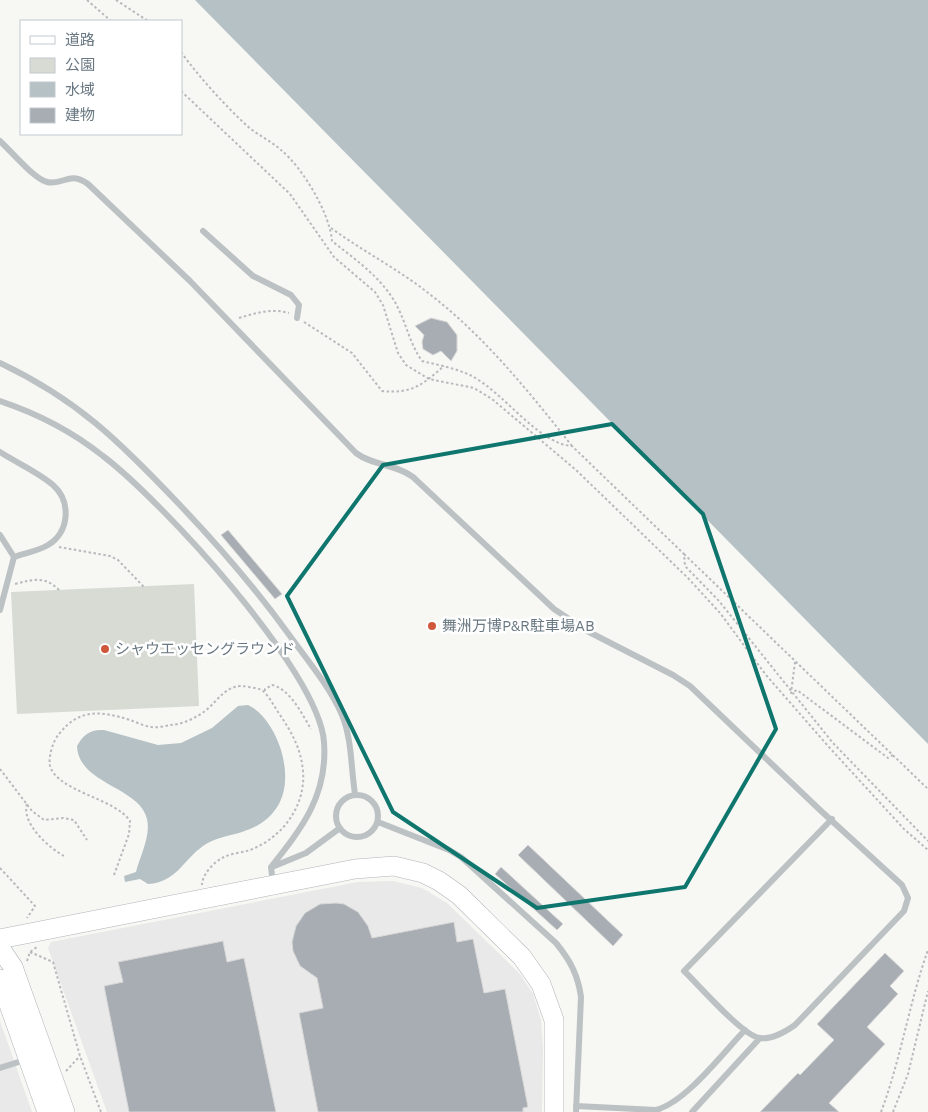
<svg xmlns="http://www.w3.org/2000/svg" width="928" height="1112" viewBox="0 0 928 1112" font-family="'Work Sans','Noto Sans JP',sans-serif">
<rect width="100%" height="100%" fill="#f7f7f4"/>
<path fill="#e8e9e8" d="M393,881L422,888L447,903L520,974L533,994L541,1020L543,1048L542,1112H107L48,948L51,942L358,882Z
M0,1021L12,1055L32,1112H0Z"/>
<path fill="#d7dbd4" d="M194,584L199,706L17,714L11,592Z"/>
<path fill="#b5c1c4" d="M195,0H928V744Z
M248,705C264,712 276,733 281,750C292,788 282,819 242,832C229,836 214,838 203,846C182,861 177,882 148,884L140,879L125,882L124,876L136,872C140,856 151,836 147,819C140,787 78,784 77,746C83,735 90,729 104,730L158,745L181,743L212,728L238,706Z"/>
<path fill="#a7adb3" stroke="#d8d8d7" d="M431,318L447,322L457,335V351L451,361L441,351L433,355L423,349L422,342L424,335L415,326Z
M228,530L282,594L275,599L221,535Z
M528,845L623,935L613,946L518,855Z
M501,867L563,924L557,930L495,874Z
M336,903L344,904L358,912L368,926L372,938L454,922L457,942L473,939L484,993L505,989L528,1107L523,1108V1112H318L299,1013L323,1008L317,978L300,966L293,951L292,942L296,926L305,913L320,904Z
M223,941L227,962L244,958L276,1112H129L104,986L123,982L118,962Z
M885,953L904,971L890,986L898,994L867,1027L885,1044L829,1103L839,1112H760L798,1073L800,1075L834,1040L817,1024Z"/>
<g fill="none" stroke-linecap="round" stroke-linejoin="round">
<defs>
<path id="secondary" d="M0,939L355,869L394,866L423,873L439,881L459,895L522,957L541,984L554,1020V1112
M0,948L13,967L65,1112
M0,979L47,1112"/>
</defs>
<use href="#secondary" stroke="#afb5b9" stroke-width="20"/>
<path stroke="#b7babc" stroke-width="2" stroke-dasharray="2.5 2.5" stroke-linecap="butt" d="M87,0L111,21
M116,0L148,21
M181,52C200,78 221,101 244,123C255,134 270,140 281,150C303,168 330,214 332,241C357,261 384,279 398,308C407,326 410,344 422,361C438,365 455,368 470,375C504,392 538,444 572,446L684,554L685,566L719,601L833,743L928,841
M181,91L290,194L334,257L375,292L383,305L398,353L406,365L429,379L474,388L492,399L576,470L688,578L720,613L766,675L828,746L904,829L928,850
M331,228C364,252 400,270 432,296C486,338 529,392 572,446
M239,318C256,313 271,308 289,313
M304,322L352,353L382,391C412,394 422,385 444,366
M59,547L110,556L118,560L144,587
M684,554L928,789
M15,584C34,579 45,576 59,590
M795,662L791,693L797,690L888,758L893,755
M265,691V689L272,685C290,689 302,714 311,729
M0,769L32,811L44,820L63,818L74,820L87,840
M27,804C21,823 49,848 64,856
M0,868L35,906L27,918
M114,875L129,834L130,821C115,798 58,792 50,766C48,757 53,741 59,734C79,708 102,711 130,720C137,722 145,727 152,727C157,728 165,726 171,725C183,724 196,718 205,711C220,699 227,682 249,687C254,688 259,688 263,691C269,696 274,706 278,712C291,731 301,748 303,771C306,806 282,838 250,850C242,853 232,853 224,857C215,861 202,874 202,885
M30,952L53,962L80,1056L101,1112
M27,961L30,952L37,947
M66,1071L80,1056
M881,1112C901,1059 909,1003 928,950
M893,1112L908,1074L928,991"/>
<path stroke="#bcc1c4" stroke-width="6" d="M0,141C11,151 33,178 47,182C64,186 69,170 88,184L190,281L356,453C373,466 396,464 413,477L554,609L587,631L673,675L690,686L820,810L902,885L908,898L904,911L795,1025C785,1032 771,1040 759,1038C741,1034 699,985 684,971L832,819
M203,231L253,276L291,295L299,305L297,318
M0,363C78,400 119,441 178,503C218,545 256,589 290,636C308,661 330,687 342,715C352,739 351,769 355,794
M0,401C36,413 73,432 103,456C161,500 319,671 324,742C328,795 302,828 271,867L273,884
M0,452C17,463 38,472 53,485C72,502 69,533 48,545C38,551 25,553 14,557L0,610
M0,535L14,557
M336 816a21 21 0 1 1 42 0a21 21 0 1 1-42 0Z
M378,822L449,850L461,857L556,943C570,960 578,975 581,997L576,1112
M272,867L306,853L340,828
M0,1068L28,1059
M576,1106L656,1110C686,1102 722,1054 745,1030
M692,1112L760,1038"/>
<use href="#secondary" stroke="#fff" stroke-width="19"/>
</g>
<path fill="none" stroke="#0f766e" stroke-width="4" stroke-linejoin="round" d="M612,424L703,514L776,729L685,887L537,908L393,812L287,596L383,465Z"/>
<g fill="#cf583c" stroke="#fff" stroke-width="2">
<circle cx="432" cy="626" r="5"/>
<circle cx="105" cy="649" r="5"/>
</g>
<g text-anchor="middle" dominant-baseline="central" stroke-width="5" stroke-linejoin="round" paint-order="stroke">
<g font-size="15" fill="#697882" stroke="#fff" text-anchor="start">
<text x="442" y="626">舞洲万博P&amp;R駐車場AB</text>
<text x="115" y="649">シャウエッセングラウンド</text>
</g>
</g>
<rect x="20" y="20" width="162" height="115" fill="#ffffff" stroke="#c3c9cd"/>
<rect x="30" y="36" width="25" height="8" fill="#ffffff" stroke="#c3c9cd"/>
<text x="65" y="45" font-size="15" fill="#697882">道路</text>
<rect x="30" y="58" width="25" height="15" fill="#d7dbd4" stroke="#c3c9cd"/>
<text x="65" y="70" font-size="15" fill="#697882">公園</text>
<rect x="30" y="82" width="25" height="15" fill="#b5c1c4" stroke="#c3c9cd"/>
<text x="65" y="95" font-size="15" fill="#697882">水域</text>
<rect x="30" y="108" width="25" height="15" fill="#a7adb3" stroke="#c3c9cd"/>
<text x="65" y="120" font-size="15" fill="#697882">建物</text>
</svg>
